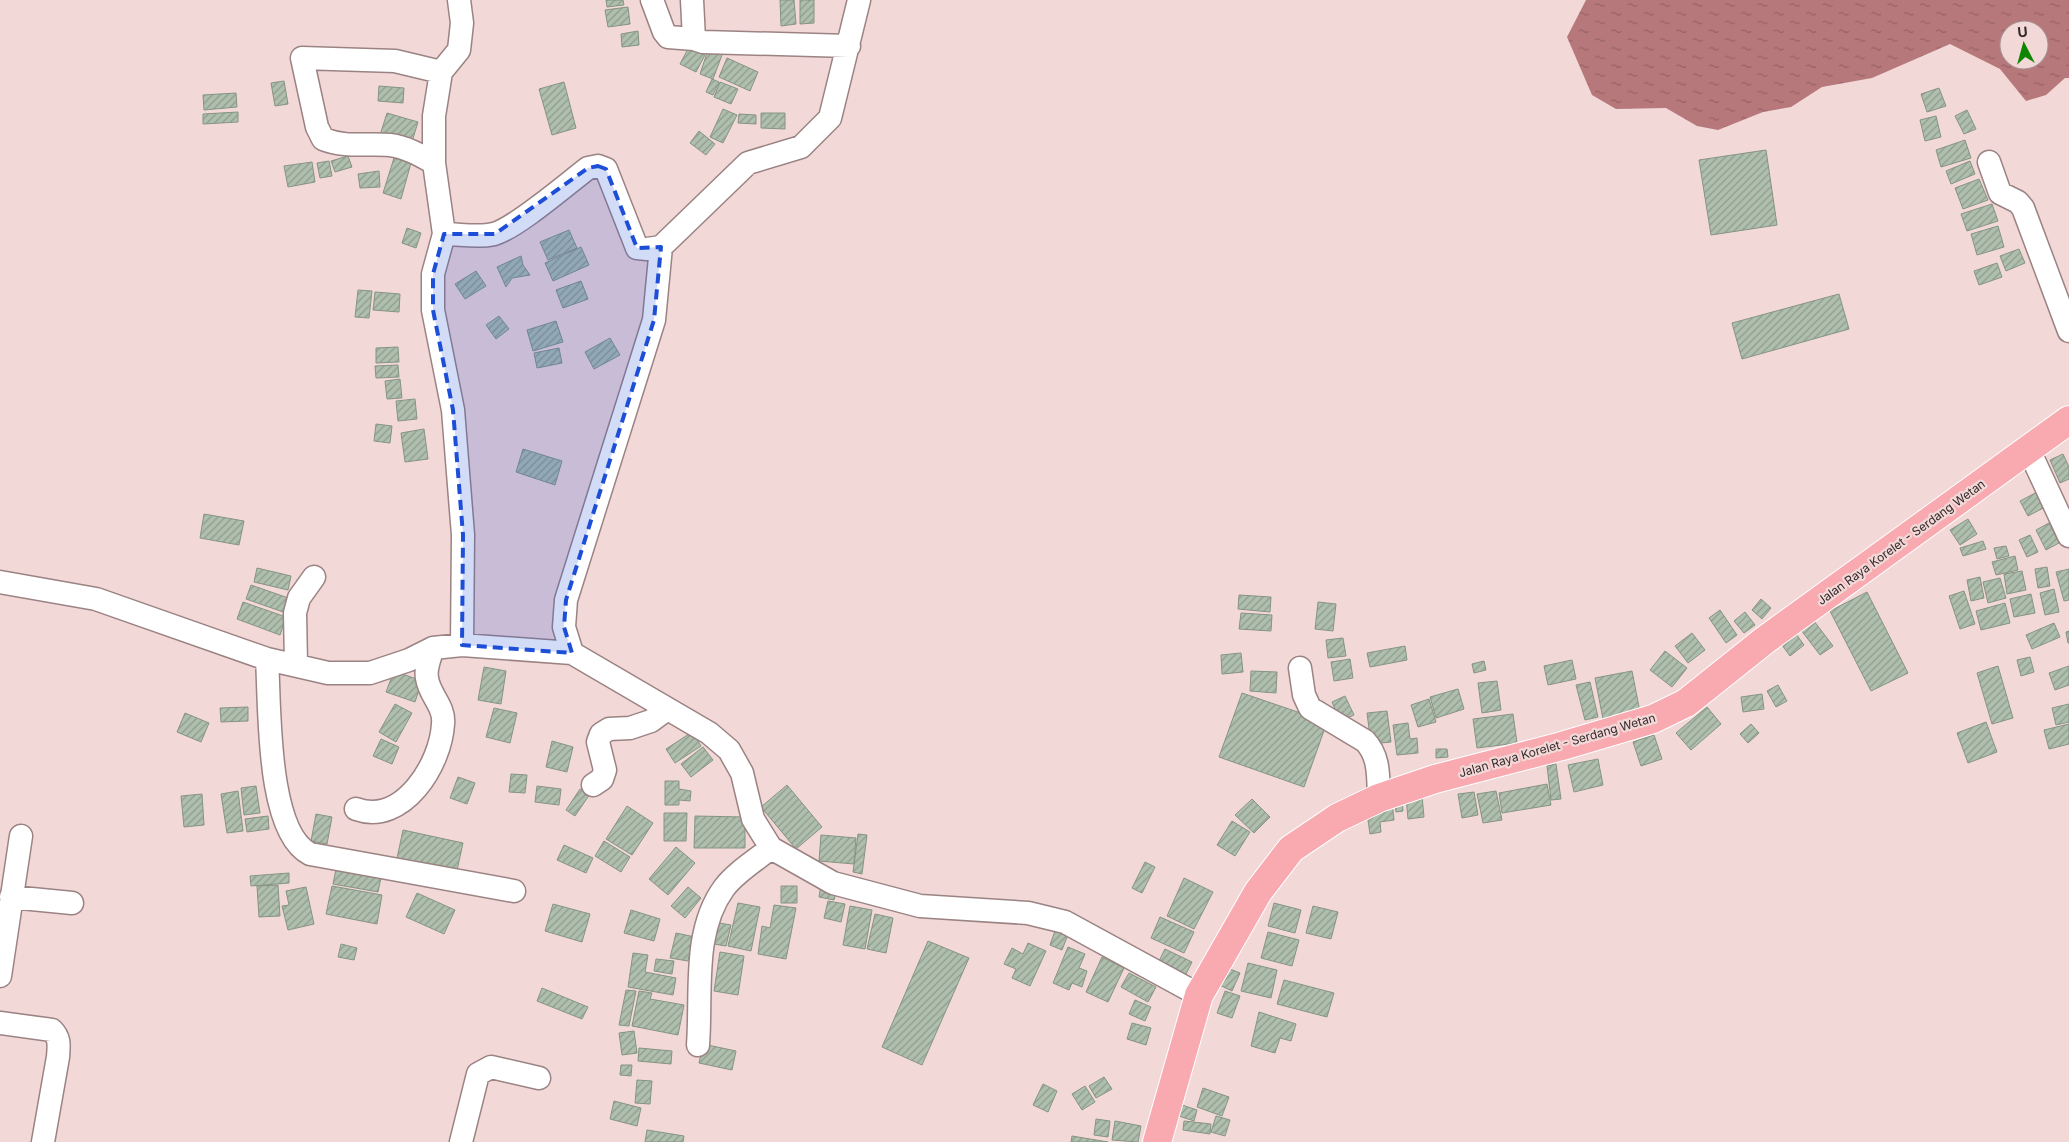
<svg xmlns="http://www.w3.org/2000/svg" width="2069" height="1142" viewBox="0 0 2069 1142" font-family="Inter,sans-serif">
<defs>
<pattern id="water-ripples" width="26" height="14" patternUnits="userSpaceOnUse" patternTransform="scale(1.25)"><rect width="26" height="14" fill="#b7787b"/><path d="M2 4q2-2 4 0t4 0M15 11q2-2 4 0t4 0" fill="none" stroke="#966265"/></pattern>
<pattern id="building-hatch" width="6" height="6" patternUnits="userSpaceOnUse" patternTransform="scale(1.25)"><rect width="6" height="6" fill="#afbfad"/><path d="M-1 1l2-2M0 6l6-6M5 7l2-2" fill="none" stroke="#8f9b8d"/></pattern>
</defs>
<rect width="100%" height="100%" fill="#f3d8d8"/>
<path fill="url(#water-ripples)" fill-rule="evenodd" d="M1586,0H2069V78H2065L2046,95L2026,101L2000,69L1950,44L1872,78L1822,87L1791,107L1763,112L1718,130L1697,126L1666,108L1616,109L1592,95L1567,37ZM2009,30H2039V60H2009Z"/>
<path fill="url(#building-hatch)" stroke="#859483" d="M606,0H623L624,5L607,7Z
M780,0H794L796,24L781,26Z
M800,0H814V23L800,24Z
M628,7L630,24L608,27L605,10Z
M638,31L639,45L622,47L621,34Z
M689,47L705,55L696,72L680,64Z
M708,50L722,55L713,79L700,74Z
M727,58L758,72L750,91L719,77Z
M712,79L719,82L713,95L706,92Z
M284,81L288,104L275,106L271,83Z
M564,82L576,128L552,135L539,89Z
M720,82L738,89L731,104L714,97Z
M379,86L404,88L403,103L378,101Z
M1939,88L1946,106L1927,112L1921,94Z
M236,93L237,107L204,110L203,95Z
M723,109L737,115L723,143L710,137Z
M1967,110L1976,129L1964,134L1955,116Z
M238,112V122L203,124V114Z
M387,113L418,122L411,145L380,135Z
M761,113H785V129L761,128Z
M739,114L756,115V124L738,123Z
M1936,116L1941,137L1925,141L1920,120Z
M699,131L715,144L706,155L690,143Z
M1965,140L1971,158L1941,167L1936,150Z
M1766,150L1777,225L1711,235L1699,160Z
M348,156L352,167L335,172L331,161Z
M394,158L411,163L401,199L383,193Z
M329,161L332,176L320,178L317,163Z
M1970,161L1975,174L1951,184L1946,171Z
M312,162L315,182L288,187L284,166Z
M379,171L380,187L360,188L358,174Z
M1979,179L1988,200L1963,209L1955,188Z
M1992,204L1998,221L1967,231L1961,214Z
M1998,226L2004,247L1977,255L1971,234Z
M407,228L421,233L416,248L402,243Z
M569,230L577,248L548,260L540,242Z
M581,247L589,265L553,281L545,263Z
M2019,249L2025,263L2006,271L2000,256Z
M521,256L523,265L530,275L512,278L506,287L497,267Z
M1997,263L2002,277L1979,285L1974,271Z
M476,271L486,286L465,299L455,284Z
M581,281L588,299L563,308L556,290Z
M358,290L372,291L369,318L355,317Z
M375,292L400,294L399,312L373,310Z
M1839,294L1849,329L1742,359L1732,323Z
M499,316L509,329L496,339L486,325Z
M556,321L563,342L533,351L527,330Z
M610,338L620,355L594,369L585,352Z
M398,347L399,362L376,363V348Z
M559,348L562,363L537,368L534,353Z
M398,365L399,377L376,378L375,366Z
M400,379L402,398L387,399L385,381Z
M415,399L417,419L398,421L396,401Z
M376,424L392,426L390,443L374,441Z
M424,429L428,459L405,462L401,433Z
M523,449L562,461L555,485L516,472Z
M2063,454L2069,467V479L2060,483L2050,460Z
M2041,490L2049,505L2028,516L2020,501Z
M204,514L244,521L239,545L200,538Z
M1968,519L1977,534L1960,545L1950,530Z
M2049,523L2059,543L2046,550L2036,530Z
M2030,535L2038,552L2027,557L2019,540Z
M1983,541L1986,549L1963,556L1960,548Z
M2006,546L2009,556L1997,559L1994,548Z
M2015,556L2018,570L1996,575L1992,562Z
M2047,567L2050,586L2038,588L2035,569Z
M257,568L291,576L288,590L254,582Z
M2069,569V600L2064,601L2056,572Z
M2022,571L2026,590L2007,594L2004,574Z
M1980,577L1984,598L1971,601L1967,580Z
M2000,578L2006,598L1988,603L1983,582Z
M251,585L291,599L286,613L246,599Z
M2054,589L2059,612L2045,615L2040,593Z
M1964,591L1975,624L1960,629L1949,596Z
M1867,592L1908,673L1871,691L1830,611Z
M2031,594L2035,613L2014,617L2010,599Z
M1239,595L1271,597L1270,612L1238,609Z
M1761,599L1771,608L1762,619L1752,610Z
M243,602L286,617L280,635L237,619Z
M1318,602L1336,604L1333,631L1315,629Z
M2005,603L2010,623L1981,630L1976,611Z
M1720,610L1737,635L1726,643L1709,618Z
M1745,612L1755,625L1744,633L1734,621Z
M1241,613L1272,615L1271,631L1239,629Z
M1814,621L1833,646L1820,655L1801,630Z
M2054,623L2060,637L2032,649L2026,635Z
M1791,627L1804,645L1790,656L1777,638Z
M2069,631V643H2068L2066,632Z
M1692,633L1705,650L1688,663L1675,646Z
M1343,638L1346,656L1328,658L1326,640Z
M1405,646L1407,660L1370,667L1367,653Z
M1665,651L1687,668L1672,687L1650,670Z
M1241,653L1243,672L1222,674L1221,655Z
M2030,657L2034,672L2021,676L2017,660Z
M1350,659L1353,678L1334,681L1331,662Z
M1572,660L1576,679L1548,685L1544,666Z
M1484,661L1486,670L1474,673L1472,664Z
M1998,666L2013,718L1992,724L1977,673Z
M2069,666V685L2055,690L2049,673Z
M484,667L506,671L501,704L478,700Z
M394,671L422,681L415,702L386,692Z
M1251,671L1277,672L1276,693L1250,691Z
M1632,671L1640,712L1603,719L1595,678Z
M1497,681L1501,710L1482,713L1478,683Z
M1590,682L1598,717L1585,720L1576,685Z
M1778,685L1787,701L1776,707L1767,691Z
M1458,689L1464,709L1436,718L1430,697Z
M1242,693L1327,722L1304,787L1219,757Z
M1762,694L1764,709L1743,712L1741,697Z
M1345,696L1354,715L1340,721L1332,702Z
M1429,699L1436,722L1418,727L1411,705Z
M395,704L412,713L396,742L379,732Z
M2069,704V722L2056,725L2052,708Z
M248,707V721L221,722L220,708Z
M1707,707L1721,724L1691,750L1676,733Z
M494,708L517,713L510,743L486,737Z
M1387,711L1391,742L1371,744L1367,713Z
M185,713L209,723L201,742L177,732Z
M1513,714L1517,743L1477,748L1473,719Z
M1986,722L1997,752L1968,763L1957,733Z
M1408,723L1410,739L1417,738L1418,753L1397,755L1393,725Z
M1751,724L1759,733L1748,743L1740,734Z
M2069,724V744L2049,749L2044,730Z
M692,732L701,746L675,763L666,749Z
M1654,735L1662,759L1641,766L1633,742Z
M381,739L399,747L392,764L373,756Z
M552,741L573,747L567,772L546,767Z
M703,747L713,760L691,777L681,764Z
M1436,749H1447L1448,757L1436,758Z
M1598,759L1603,785L1574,792L1568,765Z
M1556,764L1561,799L1551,800L1547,766Z
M511,774L527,775L525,793L509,792Z
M458,777L475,783L467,804L450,798Z
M665,781H679V789L691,791L690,801L679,800V805H665Z
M1547,784L1551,805L1502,813L1499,793Z
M787,785L822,827L796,849L761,807Z
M256,786L260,813L244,815L241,788Z
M537,786L561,789L559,805L535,802Z
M580,789L590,794L575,816L566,810Z
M238,791L243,831L227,833L221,794Z
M1496,791L1502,820L1483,823L1477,794Z
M1474,792L1478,815L1462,818L1458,794Z
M202,794L204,825L184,827L181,796Z
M1422,796L1424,817L1408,819L1406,797Z
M1252,799L1270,817L1254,833L1235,815Z
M1394,799H1402L1403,811L1396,812Z
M1392,802L1394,820L1380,822L1381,832L1370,834L1366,806Z
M627,806L653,823L632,855L606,839Z
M664,813H687L686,841H664Z
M316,814L332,817L327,844L311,841Z
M268,816L269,829L247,832L245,819Z
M695,816L745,817V848H694Z
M1232,821L1250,832L1235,856L1217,845Z
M403,830L463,843L456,875L396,863Z
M858,834L867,835L862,874L853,872Z
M821,835L856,838L854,864L819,861Z
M604,841L630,857L621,872L595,856Z
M564,845L593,858L586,873L557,860Z
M676,847L695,863L668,895L649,879Z
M1145,862L1155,867L1142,893L1132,888Z
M337,864L382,873L378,892L333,884Z
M289,873V883L251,886L250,876Z
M1184,878L1213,892L1194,929L1167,916Z
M278,885L280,916L259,917L257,886Z
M821,885L837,889L834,900L819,897Z
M332,886L382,895L377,924L326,914Z
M781,886H797V903H781Z
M306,887L314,924L288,930L282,906L289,905L286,891Z
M688,887L701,898L685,918L671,906Z
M417,893L455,910L444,934L406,917Z
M828,901L845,904L841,922L824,918Z
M738,903L760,907L751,951L728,946Z
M1274,903L1301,910L1295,933L1268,926Z
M553,904L590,914L582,942L545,931Z
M774,905L796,908L786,959L758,954L762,926L770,928Z
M850,906L872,910L865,949L843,945Z
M1313,906L1338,912L1331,939L1306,933Z
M631,910L660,919L654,941L624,933Z
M875,914L893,918L886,953L867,949Z
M1160,917L1194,932L1184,953L1151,938Z
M719,923L731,925L726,946L714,944Z
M1056,928L1069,932L1062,950L1050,945Z
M1268,932L1299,940L1292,966L1261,958Z
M676,933L695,937L688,961L670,958Z
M928,941L969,958L922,1065L882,1047Z
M1028,943L1046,951L1030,986L1012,978L1016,969L1004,964L1012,948L1023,954Z
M341,944L357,948L354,960L338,957Z
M1068,947L1085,954L1079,968L1087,971L1082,987L1072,983L1069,990L1053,983Z
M1165,949L1192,962L1186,974L1159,961Z
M720,952L744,956L738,995L714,991Z
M633,953L648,955L645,972L676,978L673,995L628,987Z
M1102,957L1124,968L1108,1002L1086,992Z
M656,959L674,961L672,974L654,971Z
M1248,963L1277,970L1271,998L1241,991Z
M1230,969L1240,973L1232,991L1211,981L1214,973L1226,978Z
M1129,973L1156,987L1148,1002L1121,987Z
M1284,980L1334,993L1327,1017L1277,1004Z
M542,988L588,1007L582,1019L537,1001Z
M626,990L636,991L629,1026L619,1025Z
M639,991L652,993L650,999L684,1005L678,1035L632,1026Z
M1225,991L1240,996L1232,1018L1217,1013Z
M1135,1000L1151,1007L1145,1021L1129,1014Z
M1259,1012L1296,1024L1291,1041L1280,1038L1275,1053L1251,1046Z
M1132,1023L1151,1028L1146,1045L1127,1039Z
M634,1031L637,1053L622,1055L619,1033Z
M703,1044L736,1051L732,1070L699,1063Z
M639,1048L672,1051L671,1064L638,1061Z
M621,1065H632L631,1076L620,1075Z
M1104,1077L1112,1089L1096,1098L1089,1086Z
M637,1080L652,1081L650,1104L635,1103Z
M1043,1084L1057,1091L1048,1112L1033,1105Z
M1085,1086L1095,1102L1082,1110L1072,1094Z
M1203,1088L1229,1097L1222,1116L1197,1107Z
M614,1101L641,1108L637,1126L610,1119Z
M1182,1105L1197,1110L1194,1121L1179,1116Z
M1216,1116L1230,1120L1225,1136L1211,1132Z
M1096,1119L1110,1121L1108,1137L1094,1135Z
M1115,1121L1141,1126L1138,1142L1112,1140Z
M1184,1121L1211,1124L1210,1134L1183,1130Z
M647,1130L684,1136L683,1142H645Z
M1072,1136L1108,1142H1071Z"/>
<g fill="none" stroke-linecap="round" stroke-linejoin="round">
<defs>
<path id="minor" d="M459,0L462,23L459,50L441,72L434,116V163L444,234L433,274V310L453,410L463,535L462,645
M652,0L664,32L668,37L694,39
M692,0L694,39L703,42L849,46
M1989,162L2000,193L2018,202L2023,208L2069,331
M434,163C420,155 406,147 390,145C366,143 346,148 323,139L317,127L302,58L395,61L441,72
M444,234C460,234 478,238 494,234C516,228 567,184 588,168L598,166L606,169L637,248L647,249L661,247
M2028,448L2069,536
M0,582L96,599L267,659L328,673H370L409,660L433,648L462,645L572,653L709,733L729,750L742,773L753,819L771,848L833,883L920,906L1028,913L1065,922L1199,995
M572,653L564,627L566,600L654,320L661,247L748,163L801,147L830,118L859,0
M267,659C270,705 266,832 310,854L514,891
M296,664L295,613L299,598L314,577
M1300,668L1304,695L1310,708L1365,741C1380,757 1378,777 1379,798
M593,785L602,779L605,770L598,742L601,734L609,729L630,728L651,721L666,710
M356,809C403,826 441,764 443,724C445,706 429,695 427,678C425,668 430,658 433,648
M11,897L72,903
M0,976L21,836
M0,1023L52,1030C60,1038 59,1045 58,1057L43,1142
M698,1045C702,993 692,932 724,888C735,873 756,860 771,848
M461,1142L478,1074L491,1067L539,1078"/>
<path id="major" d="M1157,1142L1199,995L1258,892L1291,849L1337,818L1379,798L1435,779L1562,746L1653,719L1686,703L1765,640L2069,420"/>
</defs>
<use href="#minor" stroke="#9b8383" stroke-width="25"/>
<use href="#major" stroke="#fff" stroke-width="30"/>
<use href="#minor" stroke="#fff" stroke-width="22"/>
<use href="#major" stroke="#f8aab0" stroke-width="28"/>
</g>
<path fill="#1d4ed8" fill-opacity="0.2" stroke="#1d4ed8" stroke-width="4" stroke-dasharray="10 6" stroke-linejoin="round" d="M598,166L606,169L637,248L661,247L654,320L566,600L564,627L572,653L462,645L463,535L453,410L433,310V274L444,234H495L588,168Z"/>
<g text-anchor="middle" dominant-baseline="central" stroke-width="4.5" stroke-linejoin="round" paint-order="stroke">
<g font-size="12" fill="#34292a" stroke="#f3d8d8">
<text transform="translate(1901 542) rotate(-36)">Jalan Raya Korelet - Serdang Wetan</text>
<text transform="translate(1557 745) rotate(-16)">Jalan Raya Korelet - Serdang Wetan</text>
</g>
</g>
<g transform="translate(2024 45) rotate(354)"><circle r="24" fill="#f3d8d8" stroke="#a79292"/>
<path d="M0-4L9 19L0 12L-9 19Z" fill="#0e8602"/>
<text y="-8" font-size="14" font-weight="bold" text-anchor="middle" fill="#34292a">U</text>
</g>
</svg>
